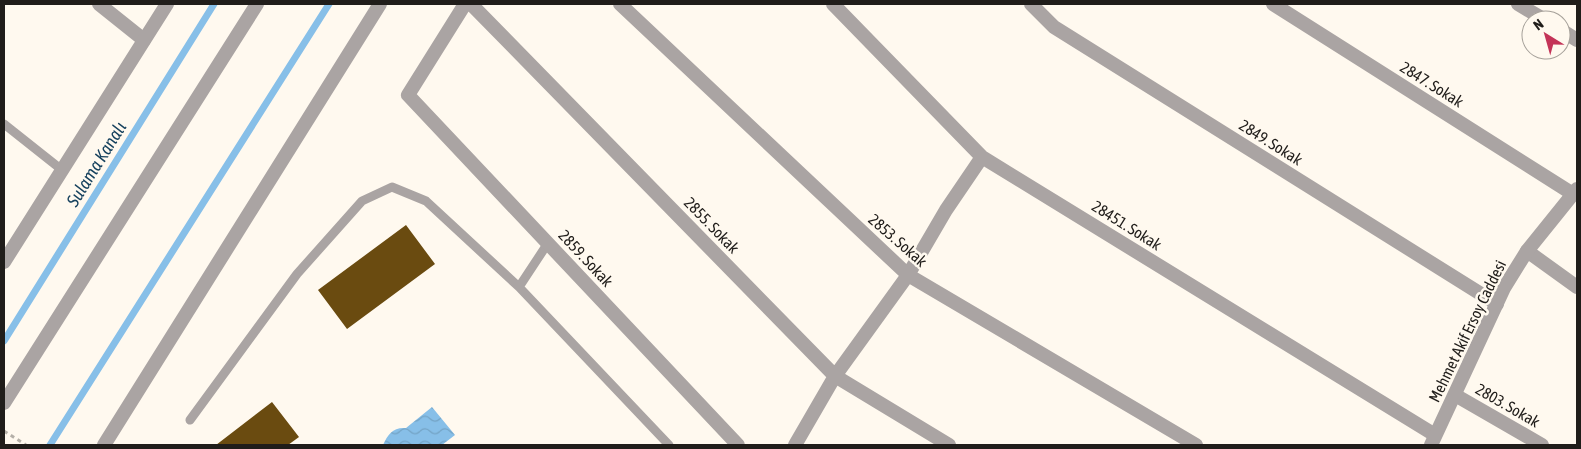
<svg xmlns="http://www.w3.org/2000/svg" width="1581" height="449" viewBox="0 0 1581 449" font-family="'Asap Condensed',sans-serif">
<defs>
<pattern id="water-waves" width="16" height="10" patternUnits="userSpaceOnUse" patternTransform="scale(1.25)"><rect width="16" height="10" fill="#87bfe8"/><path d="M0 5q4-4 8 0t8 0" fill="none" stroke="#74a4c6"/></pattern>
</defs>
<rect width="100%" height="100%" fill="#fff9ef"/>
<path fill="url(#water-waves)" d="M432,407L455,435L442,445H383C388,434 393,427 406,428Z"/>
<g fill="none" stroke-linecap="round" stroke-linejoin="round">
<path stroke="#87bfe8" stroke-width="7" d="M4,341L214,4
M50,445L329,4"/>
</g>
<path fill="#6a4b10" d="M406,225L435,264L347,329L318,290Z
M272,402L299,437L288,445H216Z"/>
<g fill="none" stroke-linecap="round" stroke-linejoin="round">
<path stroke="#b5b0a8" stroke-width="3" stroke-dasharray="4 4" stroke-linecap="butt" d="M4,431L26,445"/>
<path stroke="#aaa4a3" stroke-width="9" d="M4,124L62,170
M519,287L669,445
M190,420L297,274L362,201L392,187L426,201L519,287L548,243"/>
<path stroke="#aaa4a3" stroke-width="14" d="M99,4L144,40
M465,4L408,95L738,445
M471,4L835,376L949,445
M620,4L908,275L1196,445
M833,4L982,157L1435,435
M1031,4L1054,27L1497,304
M1273,4L1573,194
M1518,4L1545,20
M1561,30L1577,40
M1527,251L1577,287
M1455,395L1542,445
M104,445L380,4
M795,445L835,376L908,275L946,210L982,157"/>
<path stroke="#aaa4a3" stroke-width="14" d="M4,262L167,4
M4,403L257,4
M1431,445L1504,288L1527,251L1577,189"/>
</g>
<g text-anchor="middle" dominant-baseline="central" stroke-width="5" stroke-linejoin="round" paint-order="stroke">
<g font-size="16" fill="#201d1a" stroke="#fff9ef">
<text transform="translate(1432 84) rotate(32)">2847. Sokak</text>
<text transform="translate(1271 142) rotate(32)">2849. Sokak</text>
<text transform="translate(712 225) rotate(46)">2855. Sokak</text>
<text transform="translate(1127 225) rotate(32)">28451. Sokak</text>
<text transform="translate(898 240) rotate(41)">2853. Sokak</text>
<text transform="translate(586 258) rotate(47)">2859. Sokak</text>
<text transform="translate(1467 331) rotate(-64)">Mehmet Akif Ersoy Caddesi</text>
<text transform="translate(1508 405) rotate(30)">2803. Sokak</text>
</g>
<g font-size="18" font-style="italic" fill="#17425e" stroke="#fff9ef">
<text transform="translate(96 164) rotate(-58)">Sulama Kanalı</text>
</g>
</g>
<rect width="1581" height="449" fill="none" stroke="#201d1a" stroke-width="10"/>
<g transform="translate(1546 35) rotate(323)"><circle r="24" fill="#fff9ef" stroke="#a6a19a"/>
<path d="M0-4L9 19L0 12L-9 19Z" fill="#c43458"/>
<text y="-8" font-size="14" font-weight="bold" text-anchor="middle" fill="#201d1a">N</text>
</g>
</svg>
